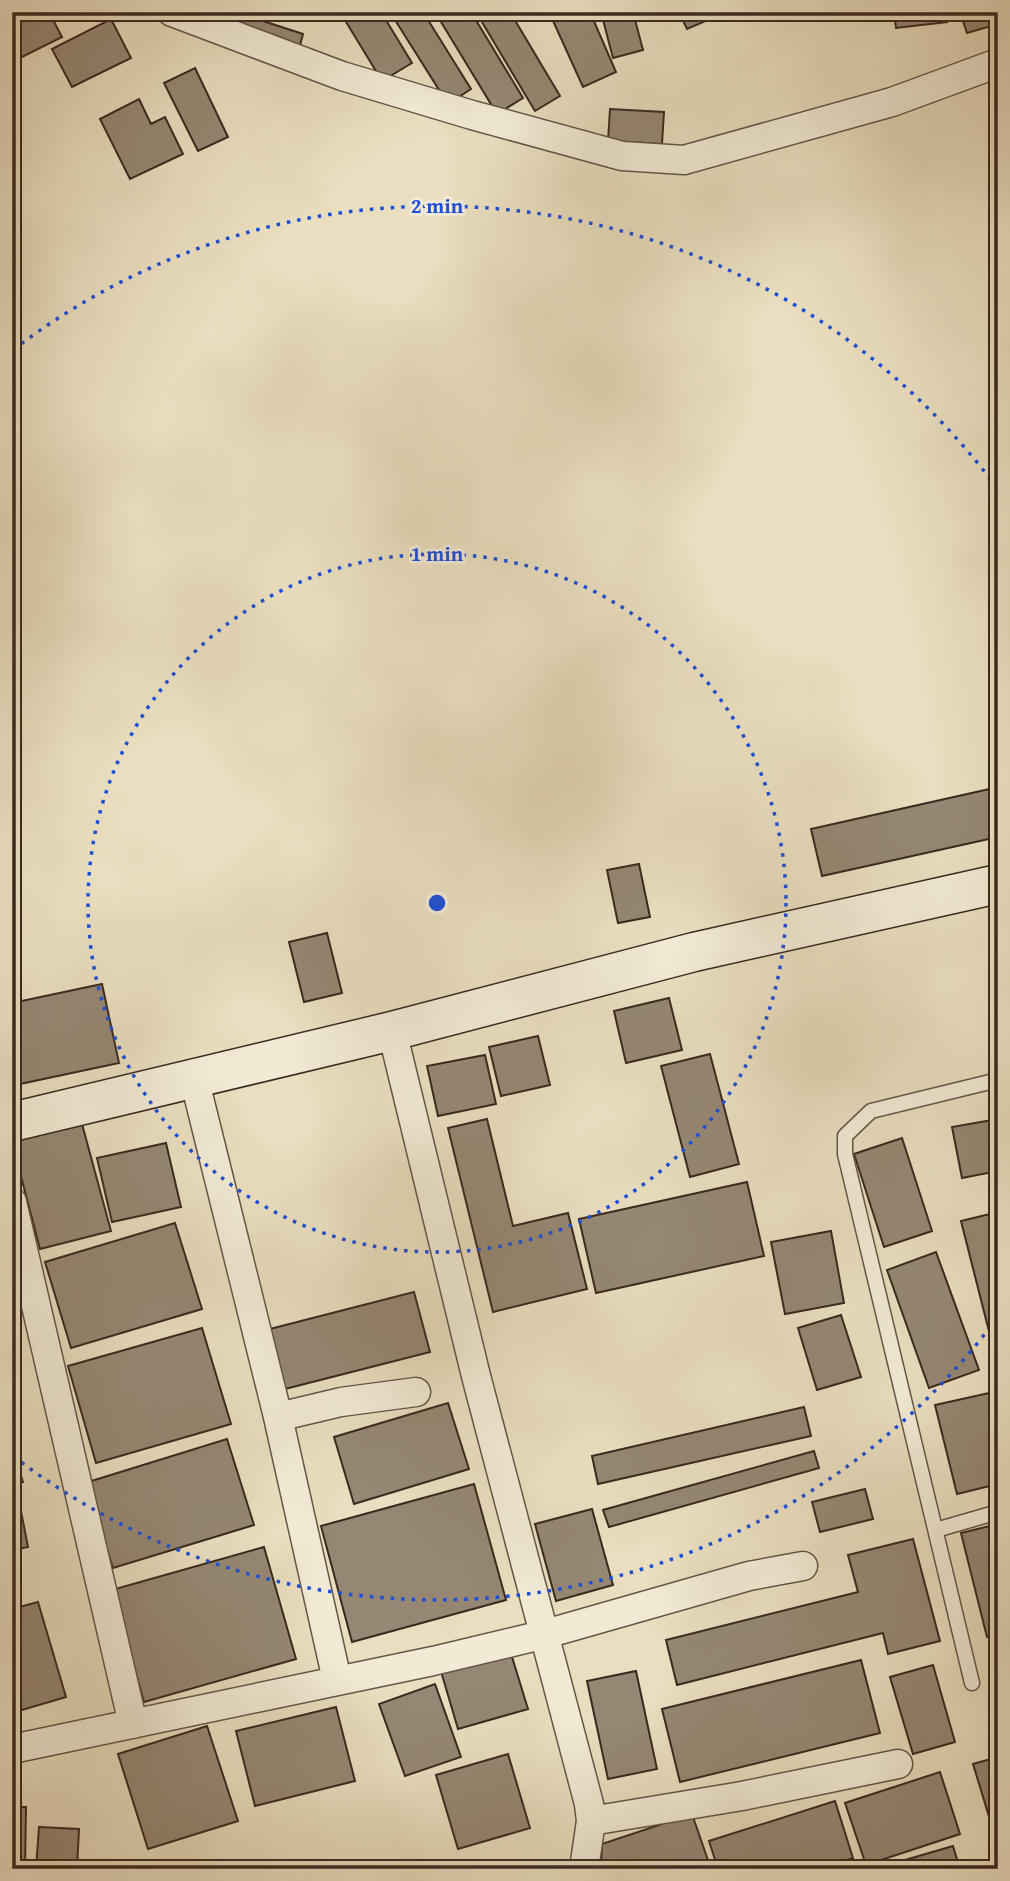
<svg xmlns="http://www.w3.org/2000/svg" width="1010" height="1881" viewBox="0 0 1010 1881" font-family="'Gentium Book Plus',serif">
<rect width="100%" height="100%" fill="#e9debf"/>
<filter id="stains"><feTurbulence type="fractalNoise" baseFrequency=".00286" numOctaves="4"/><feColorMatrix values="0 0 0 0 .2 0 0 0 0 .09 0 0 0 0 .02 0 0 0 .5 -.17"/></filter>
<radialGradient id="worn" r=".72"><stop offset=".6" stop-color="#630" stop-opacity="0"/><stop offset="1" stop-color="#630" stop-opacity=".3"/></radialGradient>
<path fill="#958773" stroke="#3a2920" stroke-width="2" d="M12,12H49L62,37L12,62Z
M206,12H235L303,34L298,53Z
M340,12H381L412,63L382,81Z
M390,12H423L471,89L448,104Z
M435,12H471L523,98L497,114Z
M476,12H510L560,96L535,111Z
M549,12H590L616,72L583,87Z
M601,12H633L643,50L613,58Z
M679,12H721L722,14L687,29Z
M894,12H946L947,22L896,28Z
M960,12H998V24L967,33Z
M111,19L131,58L72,87L52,49Z
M195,68L228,137L198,151L164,83Z
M139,99L151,124L165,117L183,154L130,179L100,119Z
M610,109L664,112L662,144L608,141Z
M994,788L998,837L822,876L811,829Z
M639,864L650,917L618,923L607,870Z
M327,933L342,993L304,1002L289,942Z
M102,984L119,1063L20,1084L12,1049V1003Z
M669,998L682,1050L626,1063L614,1011Z
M538,1036L550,1085L501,1096L489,1047Z
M710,1054L739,1164L690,1177L661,1066Z
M485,1055L496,1104L438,1116L427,1066Z
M487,1119L513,1226L568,1213L587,1289L493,1312L448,1128Z
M998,1119V1171L962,1178L952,1127Z
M82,1124L111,1231L40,1249L12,1142Z
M902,1138L932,1231L884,1247L854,1154Z
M166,1143L181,1207L112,1222L97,1158Z
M747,1182L764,1256L596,1293L579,1219Z
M998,1212V1346L993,1347L961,1221Z
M175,1223L202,1309L71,1348L45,1262Z
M831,1231L844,1303L785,1314L771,1242Z
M936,1252L979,1370L929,1388L887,1270Z
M414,1292L430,1352L281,1390L266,1330Z
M841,1315L861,1377L817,1390L798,1328Z
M202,1328L231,1424L96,1463L68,1366Z
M998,1391V1484L957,1494L935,1405Z
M448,1403L469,1469L354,1504L334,1437Z
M804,1407L811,1436L598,1484L592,1456Z
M227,1439L254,1525L113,1568L85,1483Z
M12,1448L23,1482L12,1485Z
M814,1451L819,1468L609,1527L603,1510Z
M474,1484L506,1600L352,1642L321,1526Z
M865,1489L873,1519L820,1532L812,1502Z
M18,1496L28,1547L12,1550V1498Z
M592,1509L613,1585L556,1601L535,1524Z
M998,1524V1634L987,1637L961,1533Z
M913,1539L940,1641L888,1654L883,1633L677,1685L666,1640L858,1592L848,1555Z
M264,1547L296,1659L144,1702L112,1590Z
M38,1602L66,1697L12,1713V1609Z
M509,1647L528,1709L458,1729L440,1668Z
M861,1660L880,1733L680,1782L662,1709Z
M933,1665L955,1742L913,1754L890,1677Z
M636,1671L657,1769L608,1779L587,1681Z
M435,1684L461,1757L405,1776L379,1704Z
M336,1707L355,1781L255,1806L236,1731Z
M207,1726L238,1821L148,1849L118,1754Z
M508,1754L530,1828L458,1849L436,1775Z
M998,1757V1821L991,1823L973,1764Z
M940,1772L960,1834L866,1865L845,1803Z
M835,1801L853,1858L819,1869H718L709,1841Z
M12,1807H26L25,1869H12Z
M692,1814L711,1869H601L602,1844Z
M39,1827L79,1829L77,1869H36Z
M953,1846L960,1869H908L905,1860Z"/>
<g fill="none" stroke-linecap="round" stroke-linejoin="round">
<defs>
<path id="lane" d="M936,1530L998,1512
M972,1683L845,1154V1136L871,1111L998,1080"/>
<path id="street" d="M172,12L342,76L472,115L622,156L684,160L892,102L998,63
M392,1031L476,1376L589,1804L591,1821L584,1869
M194,1078L278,1417L337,1680
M12,1202L133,1724
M278,1417L341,1402L416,1392
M12,1749L433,1661L542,1635L749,1576L803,1566
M591,1821L742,1796L898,1764"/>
<path id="secondary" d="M12,1122L392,1031L694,952L998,884"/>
</defs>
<use href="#lane" stroke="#665648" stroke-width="17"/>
<use href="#street" stroke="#665648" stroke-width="31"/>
<use href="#secondary" stroke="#3a2920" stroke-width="41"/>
<use href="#lane" stroke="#f1ead5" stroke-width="14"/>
<use href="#street" stroke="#f1ead5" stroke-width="28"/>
<use href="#secondary" stroke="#f1ead5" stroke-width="38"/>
</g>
<g fill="none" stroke="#1d4ed8" stroke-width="3.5" stroke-dasharray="3.5 7">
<circle cx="437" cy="903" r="349"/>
<path d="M997 1318A697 697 0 0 1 13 1456M13 350A697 697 0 0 1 997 488"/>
</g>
<circle cx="437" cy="903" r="10" fill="#1d4ed8" stroke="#f1ead5" stroke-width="3.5"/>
<g font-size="21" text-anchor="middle" font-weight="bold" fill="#1d4ed8" stroke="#f1ead5" stroke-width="6" stroke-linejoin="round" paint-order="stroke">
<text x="437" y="213">2 min</text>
<text x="437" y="561">1 min</text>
</g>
<rect width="1010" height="1881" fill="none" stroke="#e9debf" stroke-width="42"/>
<rect x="14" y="14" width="982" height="1853" fill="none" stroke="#3a2920" stroke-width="3.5"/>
<rect x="21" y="21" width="968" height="1839" fill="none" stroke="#3a2920" stroke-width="2"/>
<rect width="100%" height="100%" filter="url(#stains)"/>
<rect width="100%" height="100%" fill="url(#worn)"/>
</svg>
